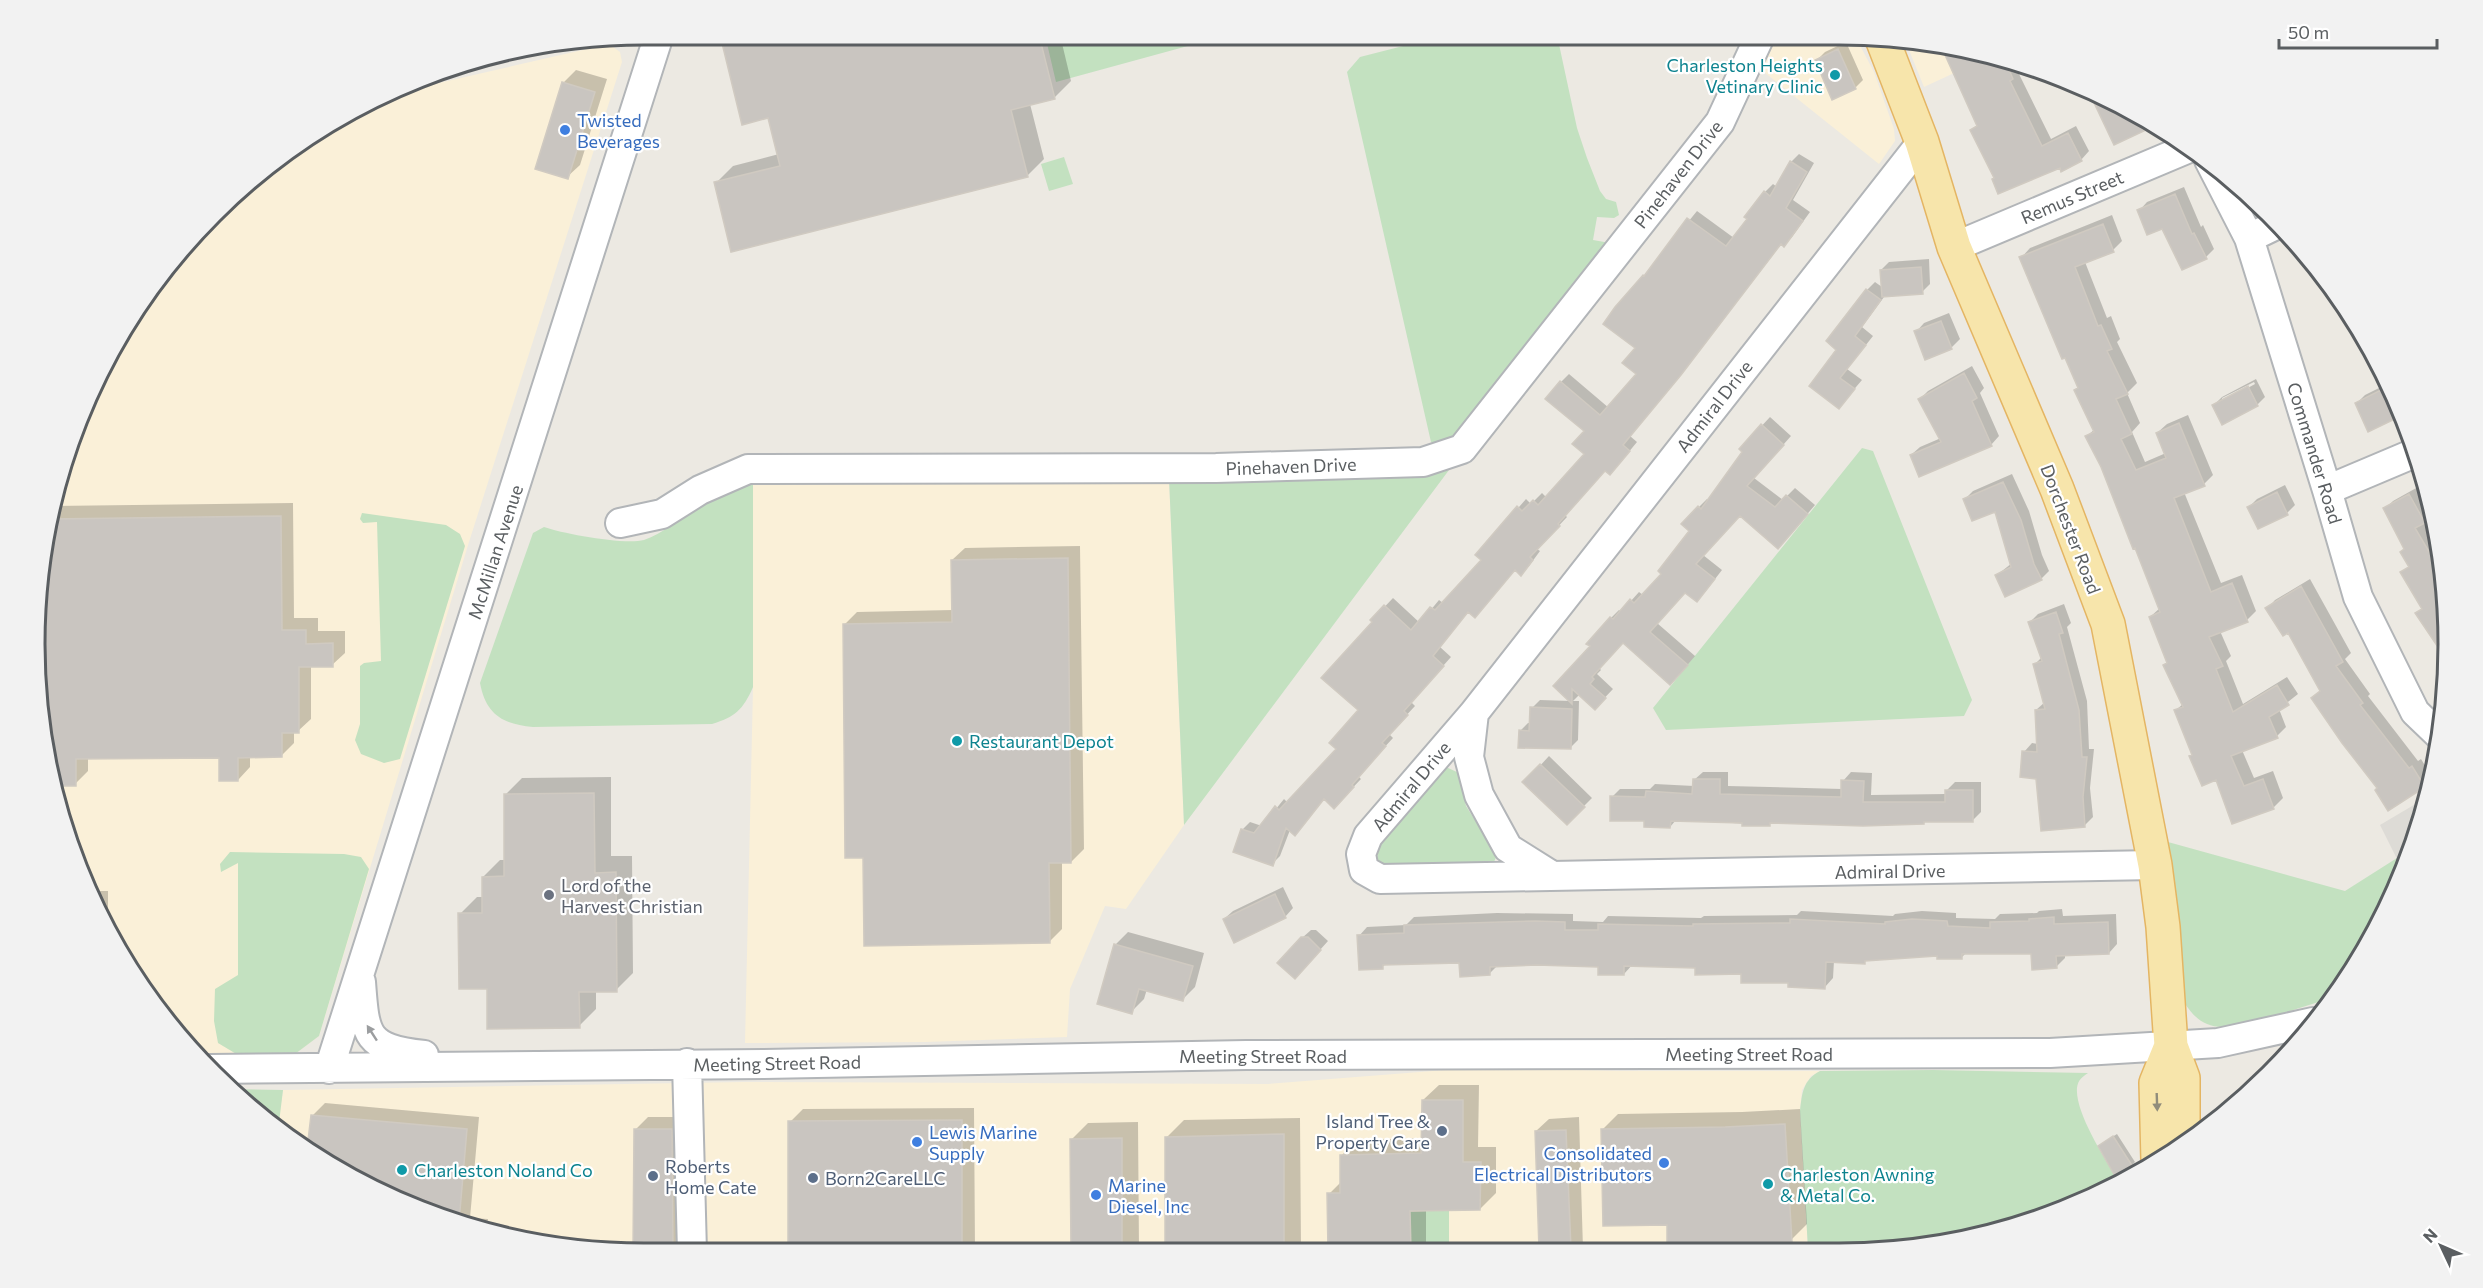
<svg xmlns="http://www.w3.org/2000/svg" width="2483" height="1288" viewBox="0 0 2483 1288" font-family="Commissioner,sans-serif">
<rect width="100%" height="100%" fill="#ece9e2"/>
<path fill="#faf0d8" d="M1760,36H1855L1874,72L1894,129L1895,141L1879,164L1749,60Z
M1905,40L1993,55L1924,87Z
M609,44L620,52L622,62L469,542L319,1036L295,1054L196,1055L186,1046L137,982L81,878L55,801L36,684V604L55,487L81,410L137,306L186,242L273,161L340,116L386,95Z
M1169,478L1184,825L1126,909L1105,906L1070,989L1067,1037L925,1042L745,1043L753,688V484Z
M1471,1068L1621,1071H1820L1811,1076L1802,1090L1800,1111L1808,1249L604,1252L487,1233L374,1190L277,1130L283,1090L744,1082L1268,1084Z"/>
<path fill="#dddbd6" d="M2429,796L2428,802L2402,869L2380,825Z"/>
<path fill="#c3e1c0" d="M1045,35H1228L1056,82Z
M1446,35H1557L1577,128L1587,158L1600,191L1606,199L1616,202L1619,215L1614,218L1597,217L1593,240L1610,243L1453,437C1446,443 1440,445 1431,442L1347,72L1360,57Z
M1064,157L1073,184L1049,191L1041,164Z
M1862,448L1873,451L1972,700L1964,716L1666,730L1653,708Z
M1449,470L1184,825L1169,478L1424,477Z
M753,484V687C743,710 735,717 712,724L533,727C503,724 486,715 480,683L533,533L544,527C564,534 624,545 644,540C666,533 682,514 702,503C718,494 736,487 753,484Z
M362,513L446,525L460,534L465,546L400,759L384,763L361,754L355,740L360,724V666L364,663L381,661L377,522L363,523L360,519Z
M1446,767L1459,773L1466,806L1497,855L1494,862L1487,866H1384C1375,859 1376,854 1381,844L1441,771Z
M2168,842L2345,891L2397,858L2402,869L2385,914L2328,999L2277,1015L2222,1027C2205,1027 2193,1017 2184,1002Z
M230,852L344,854L361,857L369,869L319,1036L295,1054L238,1055L218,1043L214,1021L215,989L238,975V863L221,872L220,864Z
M1933,1070L2088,1073C2082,1077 2078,1080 2077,1088C2075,1112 2103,1155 2115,1176L2133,1167L2137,1172L2072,1207L1919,1248L1808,1249L1800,1111C1802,1093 1803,1080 1820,1071Z
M231,1089L283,1090L278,1131L273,1127Z
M1449,1210V1250H1411L1410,1212Z"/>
<path fill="#0003" fill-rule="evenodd" d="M728,35H1060L1071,81L1054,98L1030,104L1044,159L1027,176L716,183L733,166L779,154L769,116L722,40Z
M1846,42L1863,80L1855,88L1817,60L1825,52Z
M1941,46L1989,54L1991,57L1997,55L2018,63L2020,70L2018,72L2051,139L2076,126L2089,151L2081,160L2060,167L1996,177L1972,130L1977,125Z
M576,70L607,79L580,165L567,177L537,168L564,82Z
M2090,90L2109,98L2150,123L2143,130L2114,143Z
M1799,154L1814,163L1793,200L1810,212L1792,237L1784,245L1782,243L1688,365L1630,436L1637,442L1618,465L1610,473L1606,469L1565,515L1567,517L1537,549L1540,551L1529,566L1521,574L1515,569L1469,611L1440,647L1451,657L1411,702L1415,706L1389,734L1393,738L1358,776L1361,779L1342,799L1325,798L1290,830L1280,856L1272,864L1242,830L1250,822L1262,826L1284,799L1288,803L1338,749L1360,710L1374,622L1372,620L1393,598L1420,623L1439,600L1443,603L1483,560L1477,555L1526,499L1531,504L1542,493L1547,498L1587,454L1586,431L1561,382L1569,374L1609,408L1638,374L1637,348L1644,276L1697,211L1734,238L1765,192L1773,184L1777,187L1791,162Z
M2184,187L2201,227L2203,225L2214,249L2206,257L2139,211L2147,202Z
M2112,215L2122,241L2113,250L2085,262L2107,318L2111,316L2120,339L2117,342L2137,383L2127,393L2140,423L2132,432L2145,462L2166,453L2157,433L2167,424L2188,415L2213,475L2204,484L2184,492L2221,583L2242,575L2256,611L2247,620L2220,631L2231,656L2226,661L2243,704L2287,677L2298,694L2279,709L2286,727L2277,736L2242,750L2254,778L2273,771L2283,798L2273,808L2217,778L2193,754L2176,710L2183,704L2150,617L2160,608L2102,466L2087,436L2095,429L2075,390L2079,386L2021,258L2030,248Z
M1929,259L1930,284L1922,292L1884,297L1862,327L1873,336L1847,369L1862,380L1839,407L1838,350L1867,290L1875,282L1882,287L1881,270L1889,262Z
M1949,313L1960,339L1951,348L1916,332L1924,323Z
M1972,366L1984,388L1980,393L1999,436L1991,445L1911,455L1920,447L1941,438L1920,399L1928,391Z
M2256,379L2265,397L2257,405H2214L2222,397ZM2254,382L2255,384L2222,402V398Z
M2387,384L2400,414L2369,430L2357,403L2365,395Z
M1770,417L1791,436L1754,478L1783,500L1795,488L1815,505L1786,539L1740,514L1703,555L1722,570L1705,592L1685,591L1657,623L1695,656L1679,675L1623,642L1599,668L1601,670L1597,674L1613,689L1595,708L1580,694L1573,701H1579L1578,740L1570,748L1520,731L1528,723H1531L1532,708L1540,700L1571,701L1555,686L1592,646L1611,618L1619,610L1621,612L1639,592L1643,595L1663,574L1691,531L1699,507L1707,499L1708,500L1744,452L1741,448Z
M2012,474L2029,511L2042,555L2049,571L2041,579L1997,575L2012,563L1996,510L1964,500L1973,491Z
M2285,485L2295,505L2287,513L2249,507L2257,499Z
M2418,487L2431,513L2424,522L2439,547L2443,565L2446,657L2417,614L2423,607L2402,572L2410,565L2405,548L2385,509L2393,501Z
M293,503L294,618H318V631H345V653L332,665L311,666V719L298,731H294V743L281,756H250V767L238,780L220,756L88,758V771L75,784H52L51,758H48L36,684V604L52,506Z
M1080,546L1084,849L1071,862H1062V929L1050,941L864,856L844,625L857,612L953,610L952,560L965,548Z
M2310,579L2351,653L2345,659L2370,694L2368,696L2418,761L2421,759L2432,777L2424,786L2378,788L2289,631L2267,609L2275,600Z
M2064,604L2071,623L2067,627L2087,701L2089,749H2094L2090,788L2093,817L2085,825L2038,778L2024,752L2032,743L2038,744L2036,710L2045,702L2035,664L2042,657L2030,622L2038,614Z
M2446,663L2447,684L2446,689L2436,673Z
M1549,756L1592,798L1567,823L1525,782Z
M1703,772H1728V786L1842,789L1843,781L1851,772L1872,773L1871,795L1946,794V791L1955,782H1981V812L1973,820H1926L1924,823L1772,822L1769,825L1676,820L1670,827L1646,819L1612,797L1620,789H1650L1655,784L1694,786V780Z
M611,777V856H632L633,973L616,990H596V1009L579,1026L488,988L460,914L477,897H484L483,877L500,860H506L505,795L522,778Z
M1283,887L1293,908L1285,917L1224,919L1233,911Z
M88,891H108V928Z
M2062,909L2063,916L2116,914L2117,944L2109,953L2065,954V958L2057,966L2033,952L1966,953L1961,958L1938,954L1867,960L1864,962L1834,961L1833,978L1825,987L1696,966L1633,964L1624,974L1600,966L1537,964L1498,965L1489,974L1460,961L1386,964L1382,967L1359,936L1367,927L1406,925L1414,917L1497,913L1573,914V921L1603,922L1608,916L1701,918L1704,916L1797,915L1801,911L1893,916L1895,914L1922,911L1956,913V918L1995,919L2000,914L2037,913L2039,911Z
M1311,930H1316L1328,941L1303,969L1302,938Z
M1128,932L1204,953L1195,987L1183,999L1147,989L1144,999L1131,1012L1115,945Z
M2264,1075L2243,1094L2241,1091L2250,1083Z
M1439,1085H1479L1478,1147H1496V1193L1480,1209H1426V1250H1330L1329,1194L1342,1181L1341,1156L1357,1140L1423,1138V1100Z
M325,1103L479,1117L470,1218L488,1219L486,1233L374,1190L309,1150L312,1116Z
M974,1108L975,1251L790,1252V1122L803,1109Z
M1800,1109L1807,1224L1791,1240L1668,1223L1602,1130L1618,1114L1742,1112Z
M648,1117H684L686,1252H634L635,1130Z
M1579,1117L1583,1249H1540L1536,1131L1549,1119Z
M1300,1118L1301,1250L1167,1251V1137L1184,1120Z
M1138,1122L1139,1251H1072L1071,1140L1088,1123Z
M2117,1134L2135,1162L2132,1165L2104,1142Z"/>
<path fill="#c9c5c0" stroke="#d0cac1" stroke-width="1.5" d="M740,35H1039L1055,99L1011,110L1028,177L731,252L714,182L780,166L768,118L742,125L721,39Z
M1941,46L2004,58L2013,79L2010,81L2042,146L2068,133L2082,161L2061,172L2060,168L1998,194L1992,179L1994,178L1970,130L1977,126Z
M1838,49L1856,89L1832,100L1815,60Z
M562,82L595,92L568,179L535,169Z
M2088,90L2109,98L2136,114L2144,131L2114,145Z
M1790,161L1807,172L1786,208L1803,221L1784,247L1781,244L1681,375L1623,445L1630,451L1610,475L1605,471L1558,524L1560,526L1530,557L1533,560L1521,576L1515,570L1475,618L1468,612L1433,656L1444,666L1404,711L1408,715L1382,743L1386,746L1352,785L1354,787L1334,809L1324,799L1295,836L1286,828L1273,866L1233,852L1241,829L1254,833L1275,806L1279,810L1336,749L1329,743L1358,710L1321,678L1372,622L1370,620L1384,605L1411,630L1430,607L1435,610L1481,560L1475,555L1517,506L1522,511L1533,500L1538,505L1584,454L1572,444L1584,431L1545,399L1560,381L1600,415L1636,374L1622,363L1635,348L1603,324L1615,307L1643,275L1644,276L1687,218L1726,246L1747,219L1744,217L1764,191L1770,196Z
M2175,194L2192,234L2194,233L2207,259L2182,270L2162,229L2147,235L2137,210Z
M2103,224L2114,252L2075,267L2098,326L2101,325L2112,349L2107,351L2128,394L2116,399L2132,434L2121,439L2136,470L2166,458L2156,433L2179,423L2205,486L2174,498L2211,592L2232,583L2248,622L2209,637L2223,666L2216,669L2233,712L2277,685L2289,705L2269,717L2278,738L2231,756L2244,786L2263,779L2274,809L2232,824L2216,780L2202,786L2189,756L2192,755L2174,710L2183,707L2163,665L2167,663L2149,617L2160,612L2135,548L2133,549L2101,467L2085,436L2094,432L2074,390L2078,388L2065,358L2062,359L2019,257Z
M1921,267L1923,294L1882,297L1880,270Z
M1866,289L1881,300L1855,336L1866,345L1840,378L1855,389L1839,409L1809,386L1836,350L1826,341Z
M1941,321L1952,349L1925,360L1914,331Z
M1964,373L1977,398L1972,401L1992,446L1919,477L1910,455L1941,442L1918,399Z
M2248,386L2258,406L2222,425L2212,405Z
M2381,390L2395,419L2368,432L2355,403Z
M1761,424L1784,445L1747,486L1775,507L1786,495L1808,514L1778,549L1740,516L1696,564L1715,579L1697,602L1685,593L1650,632L1688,665L1670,685L1623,643L1592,677L1594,679L1590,684L1606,698L1595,710L1572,689V704L1553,686L1590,646L1586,644L1610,617L1613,619L1630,599L1634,603L1661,574L1658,571L1689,531L1681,524L1698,506L1701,509L1742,452L1739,449Z
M2003,482L2021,520L2034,564L2042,580L2005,597L1995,575L2011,567L1995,512L1972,521L1963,499Z
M2277,492L2288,515L2258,529L2247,507Z
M2409,494L2425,523L2415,528L2444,577L2446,659L2415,613L2422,609L2400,572L2409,567L2400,552L2404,549L2383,508Z
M281,516L282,630H306V644L333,643V667H299V733H282V757L238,758V781H219V758L76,759V786H53L36,684V604L50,519Z
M1068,558L1071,863H1049L1050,943L864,946L863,858H845L843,624L952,622L951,560Z
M2301,586L2343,662L2336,666L2363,703L2360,705L2409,768L2412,766L2425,787L2388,811L2375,790L2377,788L2342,743L2311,698L2320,691L2288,633L2283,636L2265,608Z
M2056,612L2063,633L2059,634L2079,710L2082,757H2087L2083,797L2085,827L2041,831L2036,779L2020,777L2022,751L2037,752L2035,710L2045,709L2033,664L2042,661L2028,622Z
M1530,707L1572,709L1571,749L1518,748L1519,730L1529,731Z
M1540,764L1585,807L1567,825L1522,782Z
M1693,779H1720V794L1841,797V780L1864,781L1863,802H1945V790H1973V822H1924V824L1863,826L1770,823V826H1742V823L1671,821L1670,828L1644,827V821H1610V796L1645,797L1646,791L1692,794Z
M594,793L595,873L616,872L617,992H579L580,1028L487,1029V989H459L458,913H482V877L504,876V794Z
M1275,894L1286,918L1234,943L1223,919Z
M2054,917V924L2108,922L2109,954L2056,956L2057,968L2032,970L2031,954H1962V959H1937V956L1865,961V964L1826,962L1825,989L1788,987V983H1741V974L1695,975V968L1624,966V975H1598V967L1537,965L1490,967V975L1460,977L1459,963L1383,965V969L1359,970L1357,935L1404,933V925L1535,921L1565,922V930H1598V924L1693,926V924L1790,923V919L1885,924V922L1912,919L1947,921L1948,926L1990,928V922L2029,921V919Z
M1301,937H1308L1321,950L1295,979L1277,963Z
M1114,944L1193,966L1183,1001L1139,989L1132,1014L1097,1004Z
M1422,1100H1463V1162H1481L1480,1210L1410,1211L1411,1250H1328L1327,1193H1340V1155L1421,1153Z
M311,1115L467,1129L459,1222L374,1190L307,1149Z
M962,1120V1251L788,1252V1121Z
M1785,1124L1792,1242L1667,1247V1225L1603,1226L1601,1129L1725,1127Z
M634,1129H672L673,1252H633Z
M1566,1130L1571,1249H1539L1535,1131Z
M1284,1134V1250L1165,1251V1137Z
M2113,1136L2133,1167L2115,1176L2098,1146Z
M1122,1138V1251H1071L1070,1139Z"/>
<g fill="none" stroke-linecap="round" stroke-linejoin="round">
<defs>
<path id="minor" d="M1922,142L1474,713L1368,836L1361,854L1364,870L1380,879L2155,865
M2209,160L2249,238L2327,490L2358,597L2415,712L2439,735
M2249,238L2278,224
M1954,247L2189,148
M2327,490L2417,452
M620,523L662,514L700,490L748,469L1216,468L1423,462L1462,449L1720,122L1760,36
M1474,713L1469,757L1479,795L1508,848L1551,875
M361,982C365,1037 366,1048 424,1055
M687,1063L692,1252
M210,1069L764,1064L1246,1055L2050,1053L2218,1043L2313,1022
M329,1069L659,35"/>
<path id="major" d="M1881,36L1922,142L1954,247L2057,489L2108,624L2155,865L2163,927L2171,1046L2183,1078V1146
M2158,1161L2156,1083L2171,1046"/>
</defs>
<use href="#minor" stroke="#b2b5b8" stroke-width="32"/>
<use href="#major" stroke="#e4b563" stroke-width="36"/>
<use href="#minor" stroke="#fff" stroke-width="28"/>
<use href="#major" stroke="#f7e5ab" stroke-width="33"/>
</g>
<defs><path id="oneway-solid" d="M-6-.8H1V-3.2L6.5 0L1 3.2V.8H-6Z" transform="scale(1.5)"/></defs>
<use fill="#9c9ea0" href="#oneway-solid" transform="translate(372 1033) rotate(-123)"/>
<use fill="#918d7b" href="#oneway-solid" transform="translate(2157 1102) rotate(88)"/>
<g fill="#0f9aa8" stroke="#fff" stroke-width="2">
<circle cx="1835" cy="75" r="6"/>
<circle cx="957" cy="741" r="6"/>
<circle cx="402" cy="1170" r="6"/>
<circle cx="1768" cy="1184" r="6"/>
</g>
<g fill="#3f7fe0" stroke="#fff" stroke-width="2">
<circle cx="565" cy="130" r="6"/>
<circle cx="917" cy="1142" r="6"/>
<circle cx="1664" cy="1163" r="6"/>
<circle cx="1096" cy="1195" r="6"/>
</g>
<circle fill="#6b7280" stroke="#fff" stroke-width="2" cx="549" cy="895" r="6"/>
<g fill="#5c6f8a" stroke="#fff" stroke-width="2">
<circle cx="1442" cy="1131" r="6"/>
<circle cx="653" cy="1176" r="6"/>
<circle cx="813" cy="1178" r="6"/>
</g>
<g text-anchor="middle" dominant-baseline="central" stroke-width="4.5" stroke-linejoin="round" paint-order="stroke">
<g font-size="18" fill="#0d838f" stroke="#fff" text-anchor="start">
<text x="1823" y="65" text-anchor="end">Charleston Heights<tspan x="1823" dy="21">Vetinary Clinic</tspan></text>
<text x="969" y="741">Restaurant Depot</text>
<text x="414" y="1170">Charleston Noland Co</text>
<text x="1780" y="1174">Charleston Awning<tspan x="1780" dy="21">&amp; Metal Co.</tspan></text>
</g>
<g font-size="18" fill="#366cbe" stroke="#fff" text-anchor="start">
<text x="577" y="120">Twisted<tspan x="577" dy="21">Beverages</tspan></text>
<text x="929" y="1132">Lewis Marine<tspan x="929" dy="21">Supply</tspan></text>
<text x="1652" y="1153" text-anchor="end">Consolidated<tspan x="1652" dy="21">Electrical Distributors</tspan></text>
<text x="1108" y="1185">Marine<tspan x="1108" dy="21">Diesel, Inc</tspan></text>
</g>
<g font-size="18" fill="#5a5e61" stroke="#fff">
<text transform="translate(1678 174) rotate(-52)">Pinehaven Drive</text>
<text transform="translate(2072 197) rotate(-23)">Remus Street</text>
<text transform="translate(1714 406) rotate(-52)">Admiral Drive</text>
<text transform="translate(2315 453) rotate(73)">Commander Road</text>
<text transform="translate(1291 466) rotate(-2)">Pinehaven Drive</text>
<text transform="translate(2071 529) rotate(69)">Dorchester Road</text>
<text transform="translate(495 552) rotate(-72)">McMillan Avenue</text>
<text transform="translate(1411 786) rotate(-50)">Admiral Drive</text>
<text transform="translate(1890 871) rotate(-1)">Admiral Drive</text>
<text x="1749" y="1054">Meeting Street Road</text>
<text x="1263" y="1056">Meeting Street Road</text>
<text transform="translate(777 1063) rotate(-1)">Meeting Street Road</text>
</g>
<g font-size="18" fill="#5b616d" stroke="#fff" text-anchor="start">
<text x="561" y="885">Lord of the<tspan x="561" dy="21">Harvest Christian</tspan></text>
</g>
<g font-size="18" fill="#4e5e75" stroke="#fff" text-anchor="start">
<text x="1430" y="1121" text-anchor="end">Island Tree &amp;<tspan x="1430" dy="21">Property Care</tspan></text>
<text x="665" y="1166">Roberts<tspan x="665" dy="21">Home Cate</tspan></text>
<text x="825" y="1178">Born2CareLLC</text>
</g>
</g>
<path d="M0 0H2483V1288H0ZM644 45H1839A599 599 0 0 1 2438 644V644A599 599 0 0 1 1839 1243H644A599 599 0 0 1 45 644V644A599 599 0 0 1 644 45Z" fill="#f2f2f2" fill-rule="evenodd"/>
<path fill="none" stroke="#5a5e61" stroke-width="3" d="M644 45H1839A599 599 0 0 1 2438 644V644A599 599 0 0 1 1839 1243H644A599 599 0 0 1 45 644V644A599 599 0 0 1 644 45Z"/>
<g transform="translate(2441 1246) rotate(314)" stroke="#ffffff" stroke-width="4.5" paint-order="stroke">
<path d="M0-4.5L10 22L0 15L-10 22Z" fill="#5a5e61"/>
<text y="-9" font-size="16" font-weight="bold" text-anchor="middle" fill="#5a5e61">N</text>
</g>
<path d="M2279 39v9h158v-9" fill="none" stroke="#5a5e61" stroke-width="3"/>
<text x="2288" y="39" font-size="18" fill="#5a5e61" stroke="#ffffff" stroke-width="4.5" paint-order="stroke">50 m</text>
</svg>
